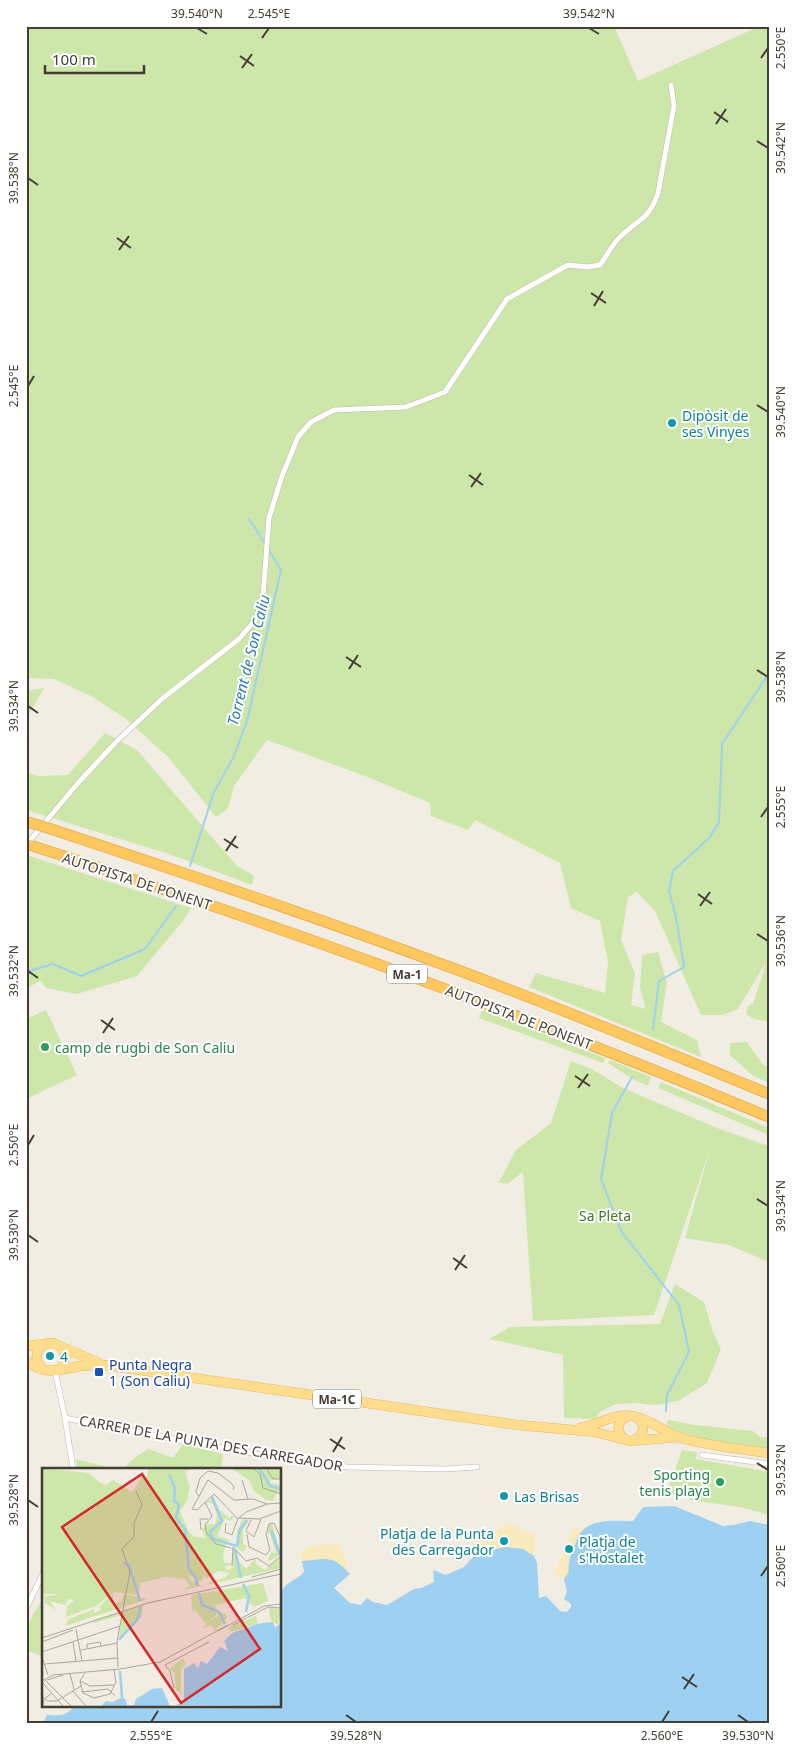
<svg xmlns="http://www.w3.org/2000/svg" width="795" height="1749" viewBox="0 0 795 1749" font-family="'Noto Sans',sans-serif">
<rect width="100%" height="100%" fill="#f2ede3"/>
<path fill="#cde7aa" d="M26,26H614L638,81L760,26H769V1022L754,1019L746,1014L748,1006L753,1003L766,964L762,969L738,1009L723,1015H701L655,911L637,892L628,897L621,940L635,973L631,1005L646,1009L640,988L642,955L658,952L667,983L661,1022L697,1040L701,1057L529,987L536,973L605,993L608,962L600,921L571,908L560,863L475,820L468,830L431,816L430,803L365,776L267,740L234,786L228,808L216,817L169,758L126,719L91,696L54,679L26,678Z
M44,688L27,718L26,719V691Z
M105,733L137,750L236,865L254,876L252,885L166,853L26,810V772L38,776L68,775Z
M26,855L191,908L183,921L137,976L77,994L46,988L41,981L26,988Z
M46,1010L77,1075L26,1099V1019Z
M482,1010L605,1058L603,1063L479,1018Z
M747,1042L763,1065L769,1067V1083L752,1075L730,1055V1043Z
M610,1060L651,1077L648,1086L634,1080L608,1063Z
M571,1061L592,1069L623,1088L717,1128L769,1146V1262L729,1245L685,1238L710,1149L654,1315L533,1321L523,1172L507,1184L499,1182L516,1150L551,1123Z
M661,1082L769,1128V1135L658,1088Z
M675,1284L704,1302L713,1332L721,1349L707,1383L678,1401L656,1405L635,1403L616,1404L601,1411L595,1419L564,1418L563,1355L489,1339L510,1327L660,1324Z
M668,1420L695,1425L753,1431L760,1437L769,1438V1448C746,1445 683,1439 667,1425Z
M183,1444L223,1454L221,1469H123L137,1456L149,1449L173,1458Z
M682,1450L697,1452L696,1459L769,1472V1515L740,1507L690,1500L688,1496L680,1493L666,1495Z
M76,1459L115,1469H77Z
M44,1597V1657L26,1650C26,1623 30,1619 44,1597Z"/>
<path fill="#f8eabd" d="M507,1523L535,1535L534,1556L523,1549L478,1552L471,1543L477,1539L492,1534Z
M574,1526L583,1530L578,1538L568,1566L569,1571L564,1579L554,1574Z
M339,1543L350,1574C331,1554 328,1559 302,1561L300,1554L309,1546Z"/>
<path fill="#9dd0f1" d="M674,1506L723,1526L734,1525L750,1521L769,1525V1723H43L47,1715C59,1716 68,1716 75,1705H280V1589L282,1590C289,1580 296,1581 304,1572L302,1561C328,1559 331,1554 350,1574L334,1588L350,1603L361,1605L367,1598L373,1602L387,1605L414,1589L421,1588L434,1582L433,1570L446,1575L464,1567L478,1552L507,1547L523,1549L534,1556L537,1563L539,1598L546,1596L560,1611L567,1612L571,1607V1604L564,1599L567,1591L564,1579L569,1571C567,1563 571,1556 574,1548C576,1542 578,1534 583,1530C596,1518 617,1521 633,1521L643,1507Z"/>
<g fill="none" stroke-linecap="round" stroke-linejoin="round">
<path stroke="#9dd0f1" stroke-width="2" d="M249,519L266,545
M190,866L214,792L233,758L247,721L281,570L268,549
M26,972L53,964L81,976L145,949L176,906
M653,1029L659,981L684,967L676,917L669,891L673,871L710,837L719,822L722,744L769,673
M632,1077L612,1113L601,1179L621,1231L679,1305L689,1352L667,1395L666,1411"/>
<defs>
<path id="street" d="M27,844L78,783L116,742L163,698L239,639L256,619L263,597L269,518L282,476L298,437L311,422L334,410L406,407L445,392L507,299L568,265L588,267L600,265C607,256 612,244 621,236C638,220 650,218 658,193L674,106L671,85
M55,1371L65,1418L73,1469
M65,1418L184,1441L285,1459L347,1467L445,1469L477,1467
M702,1455L769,1464
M26,1609L44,1571"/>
<path id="primary" d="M58,1345L62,1348L66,1357L62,1367L58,1370
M26,1346L53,1343L99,1363
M26,1361C46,1376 59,1370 80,1366C88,1365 97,1366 105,1365L518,1425L595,1432L630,1441L680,1437
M43,1369C33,1360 35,1348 48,1343
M580,1428C598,1425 614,1413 632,1416C650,1419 664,1432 681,1438C710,1446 739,1449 769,1453
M625,1439C615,1432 617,1420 629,1416
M634,1440C644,1435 646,1426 638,1418"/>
<path id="highway" d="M51,829C184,873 316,917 447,966C555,1006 662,1050 769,1094
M26,844C72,858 117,874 162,889C368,957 569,1034 769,1117"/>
</defs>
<use href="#street" stroke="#c0b7a8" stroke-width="6"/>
<use href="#primary" stroke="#e5ba5e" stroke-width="10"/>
<use href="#highway" stroke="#df9b30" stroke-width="11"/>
<use href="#street" stroke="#fff" stroke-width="5"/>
<use href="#primary" stroke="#ffdd8e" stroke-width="9"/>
<use href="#highway" stroke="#ffc760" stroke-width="10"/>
<defs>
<path id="highway-bridge" d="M28,822L51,829"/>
</defs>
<use href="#highway-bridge" stroke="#df9b30" stroke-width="11" stroke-linecap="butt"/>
<use href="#highway-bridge" stroke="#ffc760" stroke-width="10"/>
</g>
<path fill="none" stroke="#433d33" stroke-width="2" d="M197,28L207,34M589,28L599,34M262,38L269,28M240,56L254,66M761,58L768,48M242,68L252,54M714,112L728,122M716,124L726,109M757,141L768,148M28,178L38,185M117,238L131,248M119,250L129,236M591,293L606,303M594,306L603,291M28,386L34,376M757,405L768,412M469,475L483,485M471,487L481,473M346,657L361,667M349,669L358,655M757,670L768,677M28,706L38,713M761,817L768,807M224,839L238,848M226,851L236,836M698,894L712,904M700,906L710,892M757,934L768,941M28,971L38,978M101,1020L115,1030M103,1033L113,1018M575,1076L590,1086M578,1088L588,1074M28,1145L34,1135M757,1199L768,1206M28,1235L38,1242M453,1258L467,1268M455,1270L465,1255M330,1439L345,1449M333,1452L342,1437M757,1463L768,1470M28,1500L38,1507M761,1576L768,1566M682,1677L697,1687M684,1689L694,1674M346,1715L356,1722M738,1715L748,1722M151,1722L158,1711M662,1722L669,1711"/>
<g fill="#0f9aa8" stroke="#fff" stroke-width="2">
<circle cx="672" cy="423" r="5"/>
<circle cx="50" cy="1356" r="5"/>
<circle cx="504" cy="1496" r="5"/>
<circle cx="504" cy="1541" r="5"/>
<circle cx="569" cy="1549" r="5"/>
</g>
<g fill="#2e9e5b" stroke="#fff" stroke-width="2">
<circle cx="45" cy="1047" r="5"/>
<circle cx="720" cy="1482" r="5"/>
</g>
<rect fill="#1a4fb4" stroke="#fff" stroke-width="2" x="94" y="1367" width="10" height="10" rx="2.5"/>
<g text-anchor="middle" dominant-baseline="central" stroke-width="4" stroke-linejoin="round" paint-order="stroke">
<g fill="#fff" stroke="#7b7770" stroke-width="1">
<rect x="387" y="964.5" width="40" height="19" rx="4"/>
<rect x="313" y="1389.5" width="48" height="19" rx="4"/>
</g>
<g font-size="12" font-weight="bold" fill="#433d33">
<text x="407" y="974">Ma-1</text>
<text x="337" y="1399">Ma-1C</text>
</g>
<g font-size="14" fill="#0d838f" stroke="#fff" text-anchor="start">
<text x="682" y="415">Dipòsit de<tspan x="682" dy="16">ses Vinyes</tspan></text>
<text x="60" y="1356">4</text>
<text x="514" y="1496">Las Brisas</text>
<text x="494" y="1533" text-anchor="end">Platja de la Punta<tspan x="494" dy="16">des Carregador</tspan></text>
<text x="579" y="1541">Platja de<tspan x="579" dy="16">s'Hostalet</tspan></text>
</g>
<g font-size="14" fill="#433d33" stroke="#fff">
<text transform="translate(137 881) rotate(18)">AUTOPISTA DE PONENT</text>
<text transform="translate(519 1017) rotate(21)">AUTOPISTA DE PONENT</text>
<text transform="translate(211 1443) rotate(10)">CARRER DE LA PUNTA DES CARREGADOR</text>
</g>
<g font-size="14" fill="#27864d" stroke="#fff" text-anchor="start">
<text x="55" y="1047">camp de rugbi de Son Caliu</text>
<text x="710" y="1474" text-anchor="end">Sporting<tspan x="710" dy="16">tenis playa</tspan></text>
</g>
<g font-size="14" fill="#467526" stroke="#fff">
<text x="605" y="1215">Sa Pleta</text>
</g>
<g font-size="14" fill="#164399" stroke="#fff" text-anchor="start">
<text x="109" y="1364">Punta Negra<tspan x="109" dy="16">1 (Son Caliu)</tspan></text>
</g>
<g font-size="15" font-style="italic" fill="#2c7ab0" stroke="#fff">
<text transform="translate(248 660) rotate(-76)">Torrent de Son Caliu</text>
</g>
</g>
<g transform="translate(42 1468)">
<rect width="239" height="239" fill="#f2ede3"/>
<path d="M0,0L47,5L57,14L64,17L71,12L90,24L100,9H105L106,0H151L143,4L148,19L145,33L138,43L147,64L153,69L163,70L160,61L165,56H173L175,47L171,36L165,34L171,28L177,41L187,50L190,47L192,49L188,53L183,50L175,68L189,72L185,73L181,86L182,95H189V97L183,98L185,102L191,100V80L196,84L193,88L204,101L213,91L214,96L223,102L239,89V100L169,116L164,115L183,110L187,105L176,103L164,111L163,107L159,114L145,106L152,117L151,110L156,117L162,118L140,122L148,118L143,111L124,109L98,115L97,127L72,124L54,138L24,149L25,138L32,132L26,131L23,137L8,133L14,142L3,135L2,129L17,126H0ZM189,0H239V11L229,12L228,15L239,17V25L235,24L231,33L224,32L212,23L207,12ZM201,51L207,53L201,62V76L205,78L201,84L194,79L195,63ZM230,56L239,87L225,94L229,84L234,85L228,66H225L227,57ZM221,115L226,133L212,139L203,130L173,137L175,147L164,155L176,148L175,142L184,146L185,150L173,163L169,157L160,161L164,156L153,142L150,144L149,127ZM71,125V136L80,133L81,126L106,131L23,158L27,151L52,141V145L59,142L57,139ZM101,137L100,148L77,172L80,147L52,155L51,153ZM227,140L239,141L236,157L228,151ZM214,148L216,156L188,164L187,159ZM141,190L144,196L139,201V224L134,223L132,204L127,201Z" fill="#cde7aa"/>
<path d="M231,154L233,159L239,156V238L133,237L142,235V201L152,195L156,200L159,193L165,196L178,179L186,183L182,173L190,165L219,155ZM120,220L128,238H61L60,237L64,233L71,234L80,229L84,232L85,238L92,237L94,231L110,221Z" fill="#9dd0f1"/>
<path fill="none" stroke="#9dd0f1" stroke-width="2.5" d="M217,0L228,18L239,21M127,7L133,20L132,33L137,37L134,50L143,61L147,101L154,110L156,118M170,29L180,53L168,64L171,71L195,78L198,61L205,52M229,62L238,87M193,81L199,110M81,95L87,97L98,133M201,116L207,128L204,144M157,125L160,137L177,144L183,156M77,172L95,152L99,139M78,203L80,229"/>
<path fill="none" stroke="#aca79d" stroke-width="1" d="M211,0L218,6L221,20L239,26M224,0L231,11H239M200,12L206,31M157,28L154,24L158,10L166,3L176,5L189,15L192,19L191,22M163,34L170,48L163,57L165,66L174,76L189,80M225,36L211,31L192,32L166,12L150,41L155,42L172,26L195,50L217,51L239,43M197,50L204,44L225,36L239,35M209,52L204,63L212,69L219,51M184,55L183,64L190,67L196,50M159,62L158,51H166M205,66L207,79L224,87L228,82L224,66L227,56L232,55L239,71M190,98L191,79L204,93L215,90L227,98L239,88M210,109L239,101M191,157L226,139L239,140M34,161L40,193M176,163L222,138L239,136M0,170L106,135L239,106M0,174L31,162M31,174L34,193M45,180V176L58,174L59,178M39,182L75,175M0,184L78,158M0,189L6,207M3,196L75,190M123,197L167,174M123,197L128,203L132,220M76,199L75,174L88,104L80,81L92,69V55L100,37L94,23M43,205L38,213L41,225L52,230L68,226L74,214L72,202M28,206L32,221M3,212L29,238M5,212L21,207M0,213L11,207L78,201L118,194L186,157M38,213L48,218L72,217M0,214L21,238M31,223L44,238M40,224L66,221L73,228M0,228L5,233H15L39,218M1,238L2,231L9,226"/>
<path fill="#d62828" fill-opacity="0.15" stroke="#d62828" stroke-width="2.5" d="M100,6L218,181L139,235L20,59Z"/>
<rect width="239" height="239" fill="none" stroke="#433d33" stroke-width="2.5"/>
</g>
<rect width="795" height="1749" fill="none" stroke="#ffffff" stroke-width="55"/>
<path d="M45 65v8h99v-8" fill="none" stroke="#433d33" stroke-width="2.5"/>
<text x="52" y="65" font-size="15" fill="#433d33" stroke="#ffffff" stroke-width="4" paint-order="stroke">100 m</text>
<rect x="28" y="28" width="740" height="1694" fill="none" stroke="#433d33" stroke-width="2"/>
<g font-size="12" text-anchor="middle" fill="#433d33">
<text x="197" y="18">39.540°N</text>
<text x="269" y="18">2.545°E</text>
<text x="589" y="18">39.542°N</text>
<text transform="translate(781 48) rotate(-90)" y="4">2.550°E</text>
<text transform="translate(781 148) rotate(-90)" y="4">39.542°N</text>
<text transform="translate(14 178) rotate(-90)" y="4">39.538°N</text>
<text transform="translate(14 386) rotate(-90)" y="4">2.545°E</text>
<text transform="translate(781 412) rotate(-90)" y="4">39.540°N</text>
<text transform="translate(781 677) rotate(-90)" y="4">39.538°N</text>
<text transform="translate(14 706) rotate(-90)" y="4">39.534°N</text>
<text transform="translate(781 807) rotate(-90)" y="4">2.555°E</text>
<text transform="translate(781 941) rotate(-90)" y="4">39.536°N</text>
<text transform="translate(14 971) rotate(-90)" y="4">39.532°N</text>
<text transform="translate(14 1145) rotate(-90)" y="4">2.550°E</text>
<text transform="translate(781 1206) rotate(-90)" y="4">39.534°N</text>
<text transform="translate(14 1235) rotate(-90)" y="4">39.530°N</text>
<text transform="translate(781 1470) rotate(-90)" y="4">39.532°N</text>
<text transform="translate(14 1500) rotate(-90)" y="4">39.528°N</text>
<text transform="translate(781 1566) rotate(-90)" y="4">2.560°E</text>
<text x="151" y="1740">2.555°E</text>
<text x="356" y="1740">39.528°N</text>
<text x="662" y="1740">2.560°E</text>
<text x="748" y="1740">39.530°N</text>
</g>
</svg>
